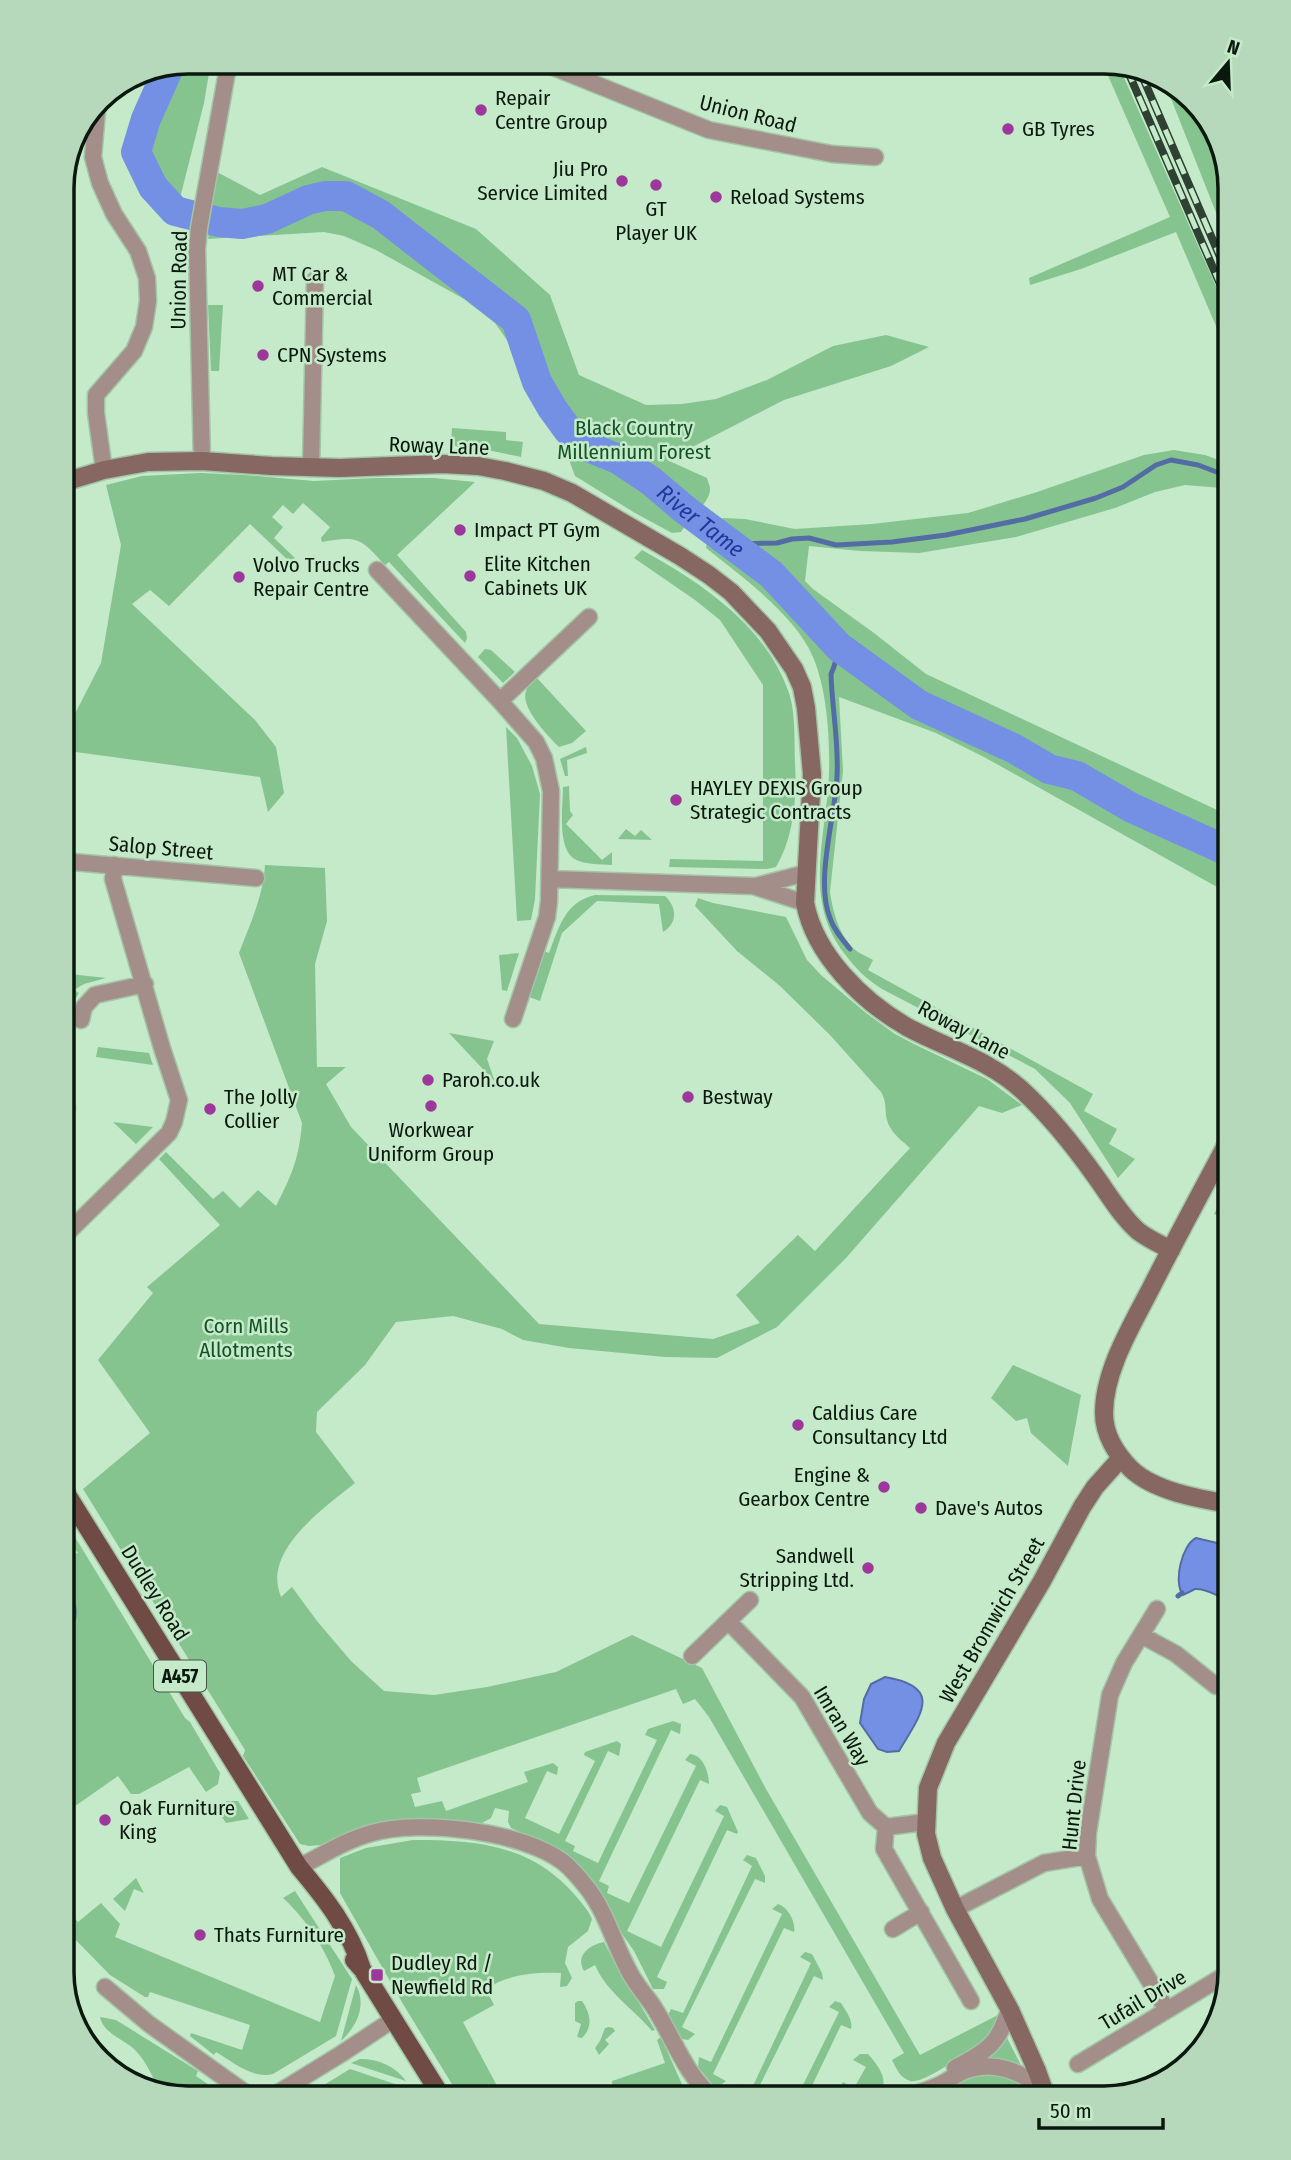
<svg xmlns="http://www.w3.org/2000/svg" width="1291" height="2160" viewBox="0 0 1291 2160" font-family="'Fira Sans Condensed',sans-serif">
<rect width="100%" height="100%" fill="#c4eac9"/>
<path fill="#86c48f" d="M188,61H211L204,103L176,214L153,187L136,152L146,119L170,65Z
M1102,62L1118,64L1230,318V359L1176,232L1081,269L1030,285L1029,278L1170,217Z
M1161,78L1174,83L1197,110L1225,169L1230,188V248L1172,101Z
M322,167L476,229L550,295L579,375L646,405L682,404L716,399L767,380L833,346L886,335L929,347L891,366L784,400L667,460L707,478C708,482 710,486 710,489C711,501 688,521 681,532L672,533L635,513L575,476L562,441L509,343L495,323L464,299L376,250L344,236L324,232L208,239L217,172L260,195Z
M208,305H223L219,371H211Z
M452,428L506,432V440L523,442L521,457L478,448L458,447L451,444Z
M1174,450L1205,455L1230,464V491L1222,488L1185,485L1155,492L1115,508L1016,537L919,553L860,551L809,546L805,581L813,589L874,633L926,674L1230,816V891L1226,892L984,757L936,733L839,697L843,771L830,892C833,913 840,939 858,952C862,955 869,957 873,960L868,970L1093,1094L1084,1111L1117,1129L1109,1144L1135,1159L1118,1178L1070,1103L1035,1069L882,989C865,978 856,969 844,953C802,898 827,835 829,773C830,737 827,690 813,657C796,616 740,575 706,548L708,535L723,518L745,519L795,529L872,524L968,513L1037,492L1144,455Z
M200,473L244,475L314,481L375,478H434L475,482L397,555L466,632L467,638L465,643L389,562L385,565C361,539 359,535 322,542L321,538L330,527L303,503L293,514L283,505L272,517L283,527L274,538L295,558L291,563L250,524L169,606L150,590L132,604L255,720L276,747L284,793L268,812L260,777L61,750V741L101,663L121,545L106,485L142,476Z
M642,550C702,583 766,626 789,693C796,714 794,741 795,763C797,797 794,837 776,867L767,869L669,867L670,859L763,861V685L720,620L695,600L634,558Z
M485,649L491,650L515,672L503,683L478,657Z
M537,678L586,731L572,743L559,747C548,736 520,707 526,691C528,685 533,681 537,678Z
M506,727L517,738L532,766L540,794L535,899L531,920L517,921Z
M586,747L587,753L567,760L568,776H565L560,759Z
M569,786L570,811L573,815L566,824L602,860L612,852V865C600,864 583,865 573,858C557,846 563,805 563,787Z
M626,829L635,836L641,830L652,840L618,839Z
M265,865L325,868L327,921L315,964L317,1067H346L326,1084L351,1127L539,1324L713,1339L760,1323L736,1295L798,1235L815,1251L910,1148C899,1138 888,1131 886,1115C885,1105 886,1101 881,1092L830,1035L780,986L737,951L695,906L698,898L713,903L786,917L807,960L821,975L866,1013L895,1034L914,1044L987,1079L1022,1105L1002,1113L979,1106L846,1258L777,1327L717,1358L665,1357L569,1348L523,1340L502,1329L453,1316L396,1322L365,1365L317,1412L316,1432L355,1483C329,1504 285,1535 278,1570C276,1579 278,1589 281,1597L292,1587L317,1621L351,1661L384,1691L434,1695L487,1687L556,1672L632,1635L702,1668L766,1789L920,2055L998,2015L1000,2022L996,2031C982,2042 925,2085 910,2081C900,2078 896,2068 892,2060L904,2053L709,1717L695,1699L683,1704L676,1689L417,1778L421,1792L411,1794L415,1807L442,1801L446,1811L528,1782L524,1772L553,1763L558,1767L557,1775L547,1771L525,1818L559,1834L595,1761L584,1755L585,1752L617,1741L621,1744L619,1756L608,1751L565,1841L575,1846L573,1851L598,1863L657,1740L645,1735L648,1729L673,1721L681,1724L680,1734L671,1730L599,1881L609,1886L607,1893L629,1903L696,1766L685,1760L690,1754C703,1755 709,1772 709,1784L700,1780L627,1931L661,1947L724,1816L715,1811L720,1805L727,1807L738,1832L737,1834L727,1830L657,1977L667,1982L664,1989H653L634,1951L616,1925L598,1891L584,1871L558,1849L511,1828L508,1822L509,1811L495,1808L491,1818L482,1823L434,1819L400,1820L369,1825L320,1845L309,1846L300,1844L243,1756L245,1750L83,1489L150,1433L98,1360L153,1293L147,1287L220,1225L159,1159L166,1152L213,1199L223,1191L240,1208L258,1190L276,1206C292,1175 299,1158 302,1123L239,953C250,924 263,897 265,865Z
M595,895L665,896C677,907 678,923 663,932L659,904L597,901L562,933L540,1001L529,997L544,951L549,953C559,927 565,902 595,895Z
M519,953L507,991L502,990L499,955Z
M61,973L106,978L84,984L74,990L79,993L70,1008L67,1007L69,994L61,993Z
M449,1033L494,1041L487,1059L495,1082Z
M98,1047L149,1053L153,1065L96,1057Z
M113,1122L153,1127L136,1144Z
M1230,1183V1222L1214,1214Z
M1013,1365L1081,1395L1068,1466L1031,1433L1027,1418L1016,1421L991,1398Z
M75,1537L185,1718L190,1722L220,1773L218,1784L206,1792L189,1767L139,1794H131L118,1776L61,1816V1556L78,1553L68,1541Z
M227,1801H238L249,1819L226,1823L216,1808Z
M413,1840C480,1840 535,1845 580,1901C585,1907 589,1912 592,1919L588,1931L568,1947L565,1963L572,1978L567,1986L560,1987L561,1973C535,1972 509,1974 486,1989L494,2005L463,2022L504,2099H461L403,2004L340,1893V1858L366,1848Z
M747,1855L756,1858L765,1876V1883L755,1879L682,2027L695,2034L688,2040L682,2039L668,2015L671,2009L683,2013L752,1866L743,1860Z
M136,1878L144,1893L134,1889L125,1911L113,1899Z
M295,1891L352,1979L336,2036L273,2074C252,2079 233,2062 216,2052L214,2055L190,2036L191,2033L242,2050L250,2025L150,1992L148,1997H145L110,1975L62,1926L68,1920L61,1912V1902L78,1922L101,1903L120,1924L115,1937L320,2022L335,1976C325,1948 305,1918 283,1898Z
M778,1904C788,1907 796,1922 794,1932L784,1928L713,2074L726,2081L719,2086L713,2085L698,2067L699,2057L711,2062L782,1914L772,1909Z
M604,1942L608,1950L655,2030L652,2031C633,2008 607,1993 595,1965L584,1971C575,1956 589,1945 604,1942Z
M805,1952L812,1954L822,1973L823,1980L814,1976L759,2087L770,2093L768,2099H737L734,2093L738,2084L751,2090L811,1963L800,1957Z
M356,1985C367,2005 357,2026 341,2041Z
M578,2001H582C591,2014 593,2027 582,2038L577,2037L581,2024L575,2021V2003Z
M835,2001L841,2003C846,2011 853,2020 851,2029L841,2025L810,2090L821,2095L819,2098L788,2099L789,2086L800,2091L839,2012L829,2007Z
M100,2017L116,2020L198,2071L196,2076L212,2087L215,2092L170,2095L159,2091C153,2077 147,2063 136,2051C125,2039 104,2035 100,2017Z
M609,2027L613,2028L615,2031L605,2040L609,2044L599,2055L595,2048L600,2041L605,2028Z
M1006,2036L1022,2067L983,2061Z
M661,2037L684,2089L694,2099H600L613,2096L612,2081L665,2063L657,2040Z
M860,2054H868C884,2071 895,2094 863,2097C858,2098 851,2099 846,2098C841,2097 841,2095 838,2091L843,2082L854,2088L866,2067L853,2060Z
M360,2059C379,2059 395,2066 406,2081L351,2063Z
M350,2069L404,2087L412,2099H349L324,2093L315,2099H301Z
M987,2072C1006,2076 1023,2081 1033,2099C1021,2099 1017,2095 1006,2091C993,2088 979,2088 965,2086L963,2099H928L962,2079Z"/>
<path fill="#7390e5" stroke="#546ca4" stroke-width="2" d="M1196,1538L1230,1546V1604C1224,1598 1205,1588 1195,1589C1193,1590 1185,1594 1183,1595C1173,1582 1182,1545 1196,1538Z
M61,1580C80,1599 81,1625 61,1643Z
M885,1677C945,1687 920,1715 899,1751L887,1752L878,1749L860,1723L864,1699L871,1684Z"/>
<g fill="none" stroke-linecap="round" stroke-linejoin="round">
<path stroke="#546ca4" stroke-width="5" d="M731,544L777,543L792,539L809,538L836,545L892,542L946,535L1025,519L1096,498L1123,487L1156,465L1171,460L1198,465L1230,477
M833,640C838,653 837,661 831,674C832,708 839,743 837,777C835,818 815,880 830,918C834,930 842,939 850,949
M1178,1596L1182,1593"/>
<path stroke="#7390e5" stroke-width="30" id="s1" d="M170,65L146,119L136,152L153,187L175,211L219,222L242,224L267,219L308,200L325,196H346L381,215L516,320L537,382L552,408L568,430L586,446L618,459L651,481L684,509L771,574L839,647L919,705L1013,748L1049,769L1077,776L1132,808L1230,852"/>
<defs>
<path id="street" d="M538,61L709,130L832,154L875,157
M98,100L93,157L100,183L114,214L138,251L147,278L148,301L144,327L134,351L96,395V413L104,470
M202,461L197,249L199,228L229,61
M311,468L315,280
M377,570L500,701L536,742L544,758L551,791L549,901L547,917L513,1019
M500,701L589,617
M61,861L256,878
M550,879L753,886L805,903
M756,886L806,873
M81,1020L84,1007L95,995L145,984
M61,1113L67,1108
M61,1239L169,1133L174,1122L179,1100L162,1048L113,879L114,865
M1157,1609L1124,1663L1110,1695L1088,1833L1087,1856L1100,1899L1167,2010
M728,1621L802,1697L870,1813L886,1827L926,1822
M1141,1635L1176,1654L1216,1686
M692,1656L750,1600
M1226,1700L1230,1703
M886,1827L884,1849L971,2001
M299,1867C323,1855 346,1840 372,1833C421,1819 522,1831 563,1862C572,1869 581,1880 588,1889C607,1914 614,1944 629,1971C635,1984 645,1994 653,2006C673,2036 685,2076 715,2099
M955,1909L1044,1863L1087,1856
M893,1929L921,1912
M105,1987L149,2024L254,2099
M1078,2064L1230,1972
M955,2068C970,2060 988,2051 997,2037C1003,2028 1005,2019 1010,2010
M268,2099L341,2054L394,2019
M902,2099C916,2093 930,2090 943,2083C951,2079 958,2073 967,2070C995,2060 1020,2072 1043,2088"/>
<path id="secondary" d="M61,483L104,470L148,462L202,461L272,466L340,468L443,464L478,466L505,471L544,481L572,493L680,556L709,575L731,592L768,631L794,669L802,687L806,708L812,774L805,903C815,955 862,1001 907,1027C946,1048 990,1060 1023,1091C1051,1117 1074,1146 1096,1177C1109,1195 1121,1216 1138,1231C1148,1239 1160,1244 1171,1250
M1230,1504C1199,1499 1154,1491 1131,1469C1116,1454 1104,1434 1104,1413C1104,1369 1134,1322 1153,1284C1178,1235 1204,1187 1230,1138
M1047,2099L1037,2071L1010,2010L955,1909L932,1858L926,1834L928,1788L946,1743L1042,1581L1082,1507L1095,1487L1121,1458"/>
<path id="primary" d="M61,1485L299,1867C325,1898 350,1930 362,1969
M354,1960L362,1969L443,2099"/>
</defs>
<use href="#street" stroke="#a3c4a7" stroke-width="19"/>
<use href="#secondary" stroke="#a3c4a7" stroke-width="21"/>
<use href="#primary" stroke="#a3c4a7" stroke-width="21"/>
<use href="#street" stroke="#a48e8a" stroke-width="16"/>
<use href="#secondary" stroke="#866762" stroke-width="18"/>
<use href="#primary" stroke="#704b46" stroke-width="18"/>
<defs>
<path id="rail" d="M1126,67L1230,307
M1140,71L1230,280"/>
</defs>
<use href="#rail" stroke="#2f4132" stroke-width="8"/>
<use href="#rail" stroke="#c4eac9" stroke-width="5" stroke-dasharray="16" stroke-linecap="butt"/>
</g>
<g fill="#9d379b" stroke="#c4eac9" stroke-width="2.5">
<circle cx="481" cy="110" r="7"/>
<circle cx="1008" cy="129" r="7"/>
<circle cx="622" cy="181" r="7"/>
<circle cx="656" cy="185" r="7"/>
<circle cx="716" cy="197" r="7"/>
<circle cx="258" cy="286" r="7"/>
<circle cx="263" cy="355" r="7"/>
<circle cx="460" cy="530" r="7"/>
<circle cx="470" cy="576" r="7"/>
<circle cx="239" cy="577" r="7"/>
<circle cx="676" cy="800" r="7"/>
<circle cx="428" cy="1080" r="7"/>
<circle cx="688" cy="1097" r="7"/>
<circle cx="431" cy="1106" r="7"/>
<circle cx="210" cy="1109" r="7"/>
<circle cx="798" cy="1425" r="7"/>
<circle cx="884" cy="1487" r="7"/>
<circle cx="921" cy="1508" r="7"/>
<circle cx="868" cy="1568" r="7"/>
<circle cx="105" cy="1820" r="7"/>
<circle cx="200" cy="1935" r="7"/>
<rect x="370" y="1968" width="14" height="14" rx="3.5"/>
</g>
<g text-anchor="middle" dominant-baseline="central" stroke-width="5" stroke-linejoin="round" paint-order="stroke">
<rect fill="#c4eac9" stroke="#425745" stroke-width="2" x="154" y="1660.5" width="52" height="31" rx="5"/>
<g font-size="19" font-weight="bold" fill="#0a180d">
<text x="180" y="1676">A457</text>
</g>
<g font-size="21" fill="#0a180d" stroke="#c4eac9" text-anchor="start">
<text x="495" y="98">Repair<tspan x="495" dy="24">Centre Group</tspan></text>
<text x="1022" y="129">GB Tyres</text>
<text x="608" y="169" text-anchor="end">Jiu Pro<tspan x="608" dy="24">Service Limited</tspan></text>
<text x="730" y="197">Reload Systems</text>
<text x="656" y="209" text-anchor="middle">GT<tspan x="656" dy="24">Player UK</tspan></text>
<text x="272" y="274">MT Car &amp;<tspan x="272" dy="24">Commercial</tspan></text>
<text x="277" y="355">CPN Systems</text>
<text x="474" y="530">Impact PT Gym</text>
<text x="484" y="564">Elite Kitchen<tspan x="484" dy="24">Cabinets UK</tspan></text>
<text x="253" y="565">Volvo Trucks<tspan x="253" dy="24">Repair Centre</tspan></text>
<text x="690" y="788">HAYLEY DEXIS Group<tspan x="690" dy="24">Strategic Contracts</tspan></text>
<text x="442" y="1080">Paroh.co.uk</text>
<text x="224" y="1097">The Jolly<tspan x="224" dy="24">Collier</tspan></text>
<text x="702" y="1097">Bestway</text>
<text x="431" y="1130" text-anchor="middle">Workwear<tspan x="431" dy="24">Uniform Group</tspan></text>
<text x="812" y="1413">Caldius Care<tspan x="812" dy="24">Consultancy Ltd</tspan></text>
<text x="870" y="1475" text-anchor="end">Engine &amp;<tspan x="870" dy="24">Gearbox Centre</tspan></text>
<text x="935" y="1508">Dave's Autos</text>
<text x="854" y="1556" text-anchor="end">Sandwell<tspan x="854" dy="24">Stripping Ltd.</tspan></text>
<text x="119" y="1808">Oak Furniture<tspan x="119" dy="24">King</tspan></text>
<text x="214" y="1935">Thats Furniture</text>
<text x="391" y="1963">Dudley Rd /<tspan x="391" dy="24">Newfield Rd</tspan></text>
</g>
<g font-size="21" fill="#0a180d" stroke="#c4eac9">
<text transform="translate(748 114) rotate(14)">Union Road</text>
<text transform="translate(179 280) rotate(-89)">Union Road</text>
<text transform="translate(439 446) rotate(2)">Roway Lane</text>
<text transform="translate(161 848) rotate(5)">Salop Street</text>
<text transform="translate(964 1030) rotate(28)">Roway Lane</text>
<text transform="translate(155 1593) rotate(58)">Dudley Road</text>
<text transform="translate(992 1620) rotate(-60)">West Bromwich Street</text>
<text transform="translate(842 1726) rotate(59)">Imran Way</text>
<text transform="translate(1074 1805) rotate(-84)">Hunt Drive</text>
<text transform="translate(1143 2000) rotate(-31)">Tufail Drive</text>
</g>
<g font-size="21" fill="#145225" stroke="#c4eac9">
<text x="634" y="428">Black Country<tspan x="634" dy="24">Millennium Forest</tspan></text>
<text x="246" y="1326">Corn Mills<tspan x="246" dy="24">Allotments</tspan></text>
</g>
<g font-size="23" font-style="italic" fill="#23389a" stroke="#c4eac9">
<text stroke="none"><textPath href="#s1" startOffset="838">River Tame</textPath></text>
</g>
</g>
<path d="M0 0H1291V2160H0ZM188 74H1104A114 114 0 0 1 1218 188V1972A114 114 0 0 1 1104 2086H188A114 114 0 0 1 74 1972V188A114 114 0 0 1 188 74Z" fill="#b5d9ba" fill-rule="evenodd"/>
<path fill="none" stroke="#0a180d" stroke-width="3.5" d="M188 74H1104A114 114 0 0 1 1218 188V1972A114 114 0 0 1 1104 2086H188A114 114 0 0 1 74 1972V188A114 114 0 0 1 188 74Z"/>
<g transform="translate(1228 63) rotate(19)" stroke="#c4eac9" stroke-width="5" paint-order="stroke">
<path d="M0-5L12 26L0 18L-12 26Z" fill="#0a180d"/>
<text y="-10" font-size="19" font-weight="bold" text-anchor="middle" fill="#0a180d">N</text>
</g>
<path d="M1039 2118v10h124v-10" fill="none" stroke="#0a180d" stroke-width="3.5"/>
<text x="1050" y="2118" font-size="21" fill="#0a180d" stroke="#c4eac9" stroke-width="5" paint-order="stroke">50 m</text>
</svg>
